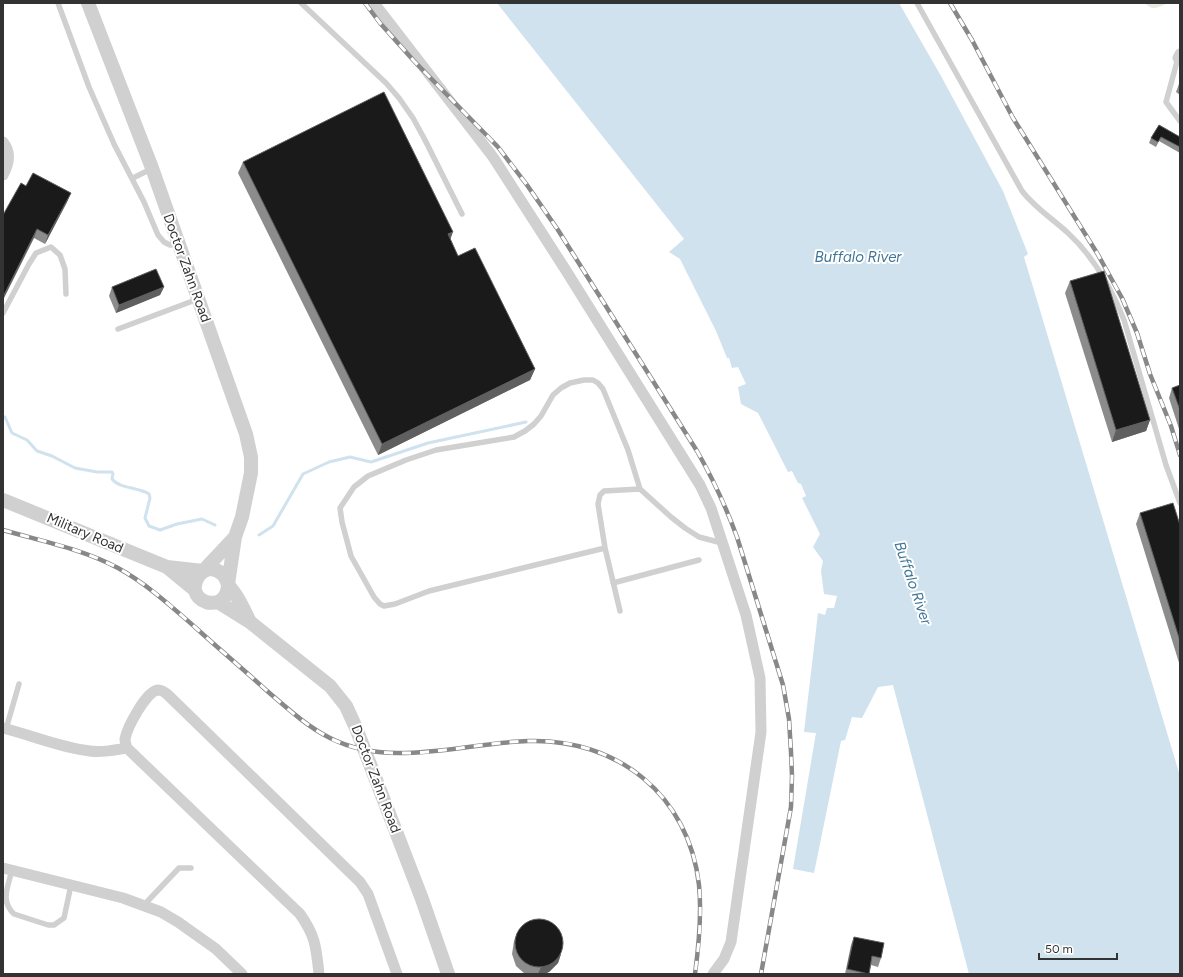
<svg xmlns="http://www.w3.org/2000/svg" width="1183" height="977" viewBox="0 0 1183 977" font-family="Figtree,sans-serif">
<rect width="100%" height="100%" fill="#fff"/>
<path fill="#e6ecdf" d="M1145,3H1167C1159,8 1151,11 1145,3Z"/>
<path fill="#cfe2ee" d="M497,3H899L941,76L1003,191L1028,254L1024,257L1180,776V974H969L893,685L878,687L862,718L852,717L845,740L841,741L814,873L793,869L816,733L804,732L818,613L825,615L827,608H834L837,596L824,594L821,571L823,561L813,547L820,534L802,498L806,496L801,484L798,483L792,471L788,472L758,413L741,404L738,387L746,384L738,367L732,368L729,358H727L716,331L680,259L669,252L684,239Z"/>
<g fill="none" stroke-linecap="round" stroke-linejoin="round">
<path stroke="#cfe2ee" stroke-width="3" d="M3,417H5L12,433L27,440L37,451L52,456L75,468L97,472H112L113,474L112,479C120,489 138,487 149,494L150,498L145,518L149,526L160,530L177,524L202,519L215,525
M259,535L273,526L303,474L329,462L350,457L371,462L428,443L526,422"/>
<path stroke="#d0d0d0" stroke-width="5.5" d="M58,3L89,87L114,144L144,202L158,235L164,242L170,245L178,244
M301,3L386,83L399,98L413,118L425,140L462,214
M917,3L1022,191C1035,208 1053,219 1068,233C1094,257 1111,287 1124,320L1166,465L1180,503
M1178,58L1166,102L1180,121
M133,178L151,169
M3,313L29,264L36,253L51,247L60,255L65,269L66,294
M118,329L198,299
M605,548L429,591L395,604L384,606L380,604L374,597L351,556L342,522L340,508L354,487L368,476L406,460L436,450L514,437L525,431L534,424L541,416L553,395L561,388L570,383L584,380H593L598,383L603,389L628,450L640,489L671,517L685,528L699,537L722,543
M613,583L699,560
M620,611L605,548L598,504L600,495L604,491L640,489
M6,729L19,684
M12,870C8,887 0,901 14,914L48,925H54L64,918L71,885
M144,905L179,868H191"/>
<path stroke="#d0d0d0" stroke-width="11" d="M374,3L493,157L565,269L700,485L711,508L746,615L760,678L761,732L731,942L724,959L713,974
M1180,54L1178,58L1180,59
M3,142C12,153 9,164 3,175
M3,728C31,735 61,748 90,751C102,753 115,750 127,748
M3,868L123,898L161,912L178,922L216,949L242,974
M319,974C316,947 316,937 300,914L127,748C126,745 125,742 125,739C127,728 146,691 158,690C162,690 166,693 169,696L360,882L368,894L397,974"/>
<path stroke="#d0d0d0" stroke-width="14" d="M88,3L152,168L246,434L251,457V473L242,517L235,537L228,584C228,592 225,599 218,602C214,603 209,603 206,602C181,593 203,556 222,574C226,577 226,580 228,584C231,589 235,593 237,597C242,605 246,614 250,622
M3,500L167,567L195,590
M167,567L203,571L235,537
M218,602L250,622L330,686L346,706L356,728L422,899L448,974"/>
<defs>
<path id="rail" d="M365,3L380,23L414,61L498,147L527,185L558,230L697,451C713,479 726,507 737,537L783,685L789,719L791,752L792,776L791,807L761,974
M950,3L972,40L1013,118L1097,253L1122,298L1137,333L1150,374L1171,426L1180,455
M3,530C41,541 83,549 118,568C147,584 172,607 196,628C219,649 243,669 266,690C286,707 306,726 330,738C391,769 462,743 528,741C617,738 689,795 699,885C702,915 699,944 695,974"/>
</defs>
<use href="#rail" stroke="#888" stroke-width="4.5"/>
<use href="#rail" stroke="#fff" stroke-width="3" stroke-dasharray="9" stroke-linecap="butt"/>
</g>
<path fill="#8c8c8c" d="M1180,81V95L1176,92Z
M1159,125L1180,137V153L1159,141L1156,147L1149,143L1151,138Z
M243,162L450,239L458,256L535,369L530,380L378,455L238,173Z
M26,186L71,193L67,202L45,244L34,238Z
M1070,281L1150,420L1146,431L1112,442L1065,293Z
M112,287H164L160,295L116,313L109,296Z
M1180,385V432L1169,398L1172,388Z
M1140,513L1180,525V666L1136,524Z
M517,933L561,954L558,963L549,972L544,974H525L516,966L512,954L514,941Z
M854,937L881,958L878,967L871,965L869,974H845L851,945Z"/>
<path fill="#5f5f5f" d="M71,193L67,202L45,244L48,235Z
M37,229L34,238L3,300V297Z
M453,232L449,243L448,234Z
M164,287L160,295L116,313L119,305Z
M535,369L530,380L378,455L382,444Z
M1150,420L1146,431L1112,442L1116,430Z
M561,954L558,963L549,972L544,974H538L541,967Z"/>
<path fill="#1a1a1a" stroke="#5f5f5f" d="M384,92L453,232L448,234L458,256L475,248L535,369L382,444L243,162Z
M1159,125L1180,137V147L1161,137L1158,142L1151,138Z
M33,173L71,193L48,235L37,229L3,297V215L21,183L26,186Z
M156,269L164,287L119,305L112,287Z
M1104,271L1150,420L1116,430L1070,281Z
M1180,385V410L1172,388Z
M1173,503L1180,525V641L1140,513Z
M515 943a24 24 0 1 1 48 0a24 24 0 1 1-48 0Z
M854,937L884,943L881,958L872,956L869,974L847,969Z"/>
<g text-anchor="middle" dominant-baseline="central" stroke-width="4" stroke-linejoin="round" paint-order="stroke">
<g font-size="14" fill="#333" stroke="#fff">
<text transform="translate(187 268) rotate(70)">Doctor Zahn Road</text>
<text transform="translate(85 533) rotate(23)">Military Road</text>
<text transform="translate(376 779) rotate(69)">Doctor Zahn Road</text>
</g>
<g font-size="15" font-style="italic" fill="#3f7597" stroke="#fff">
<text x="858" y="257">Buffalo River</text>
<text transform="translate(913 583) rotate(71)">Buffalo River</text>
</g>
</g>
<rect width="1183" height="977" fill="none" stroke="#333333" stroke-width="8"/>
<path d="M1039 953v6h78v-6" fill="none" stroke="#333333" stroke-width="2"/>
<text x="1045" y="953" font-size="12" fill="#333333" stroke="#ffffff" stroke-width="3" paint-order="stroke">50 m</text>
</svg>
